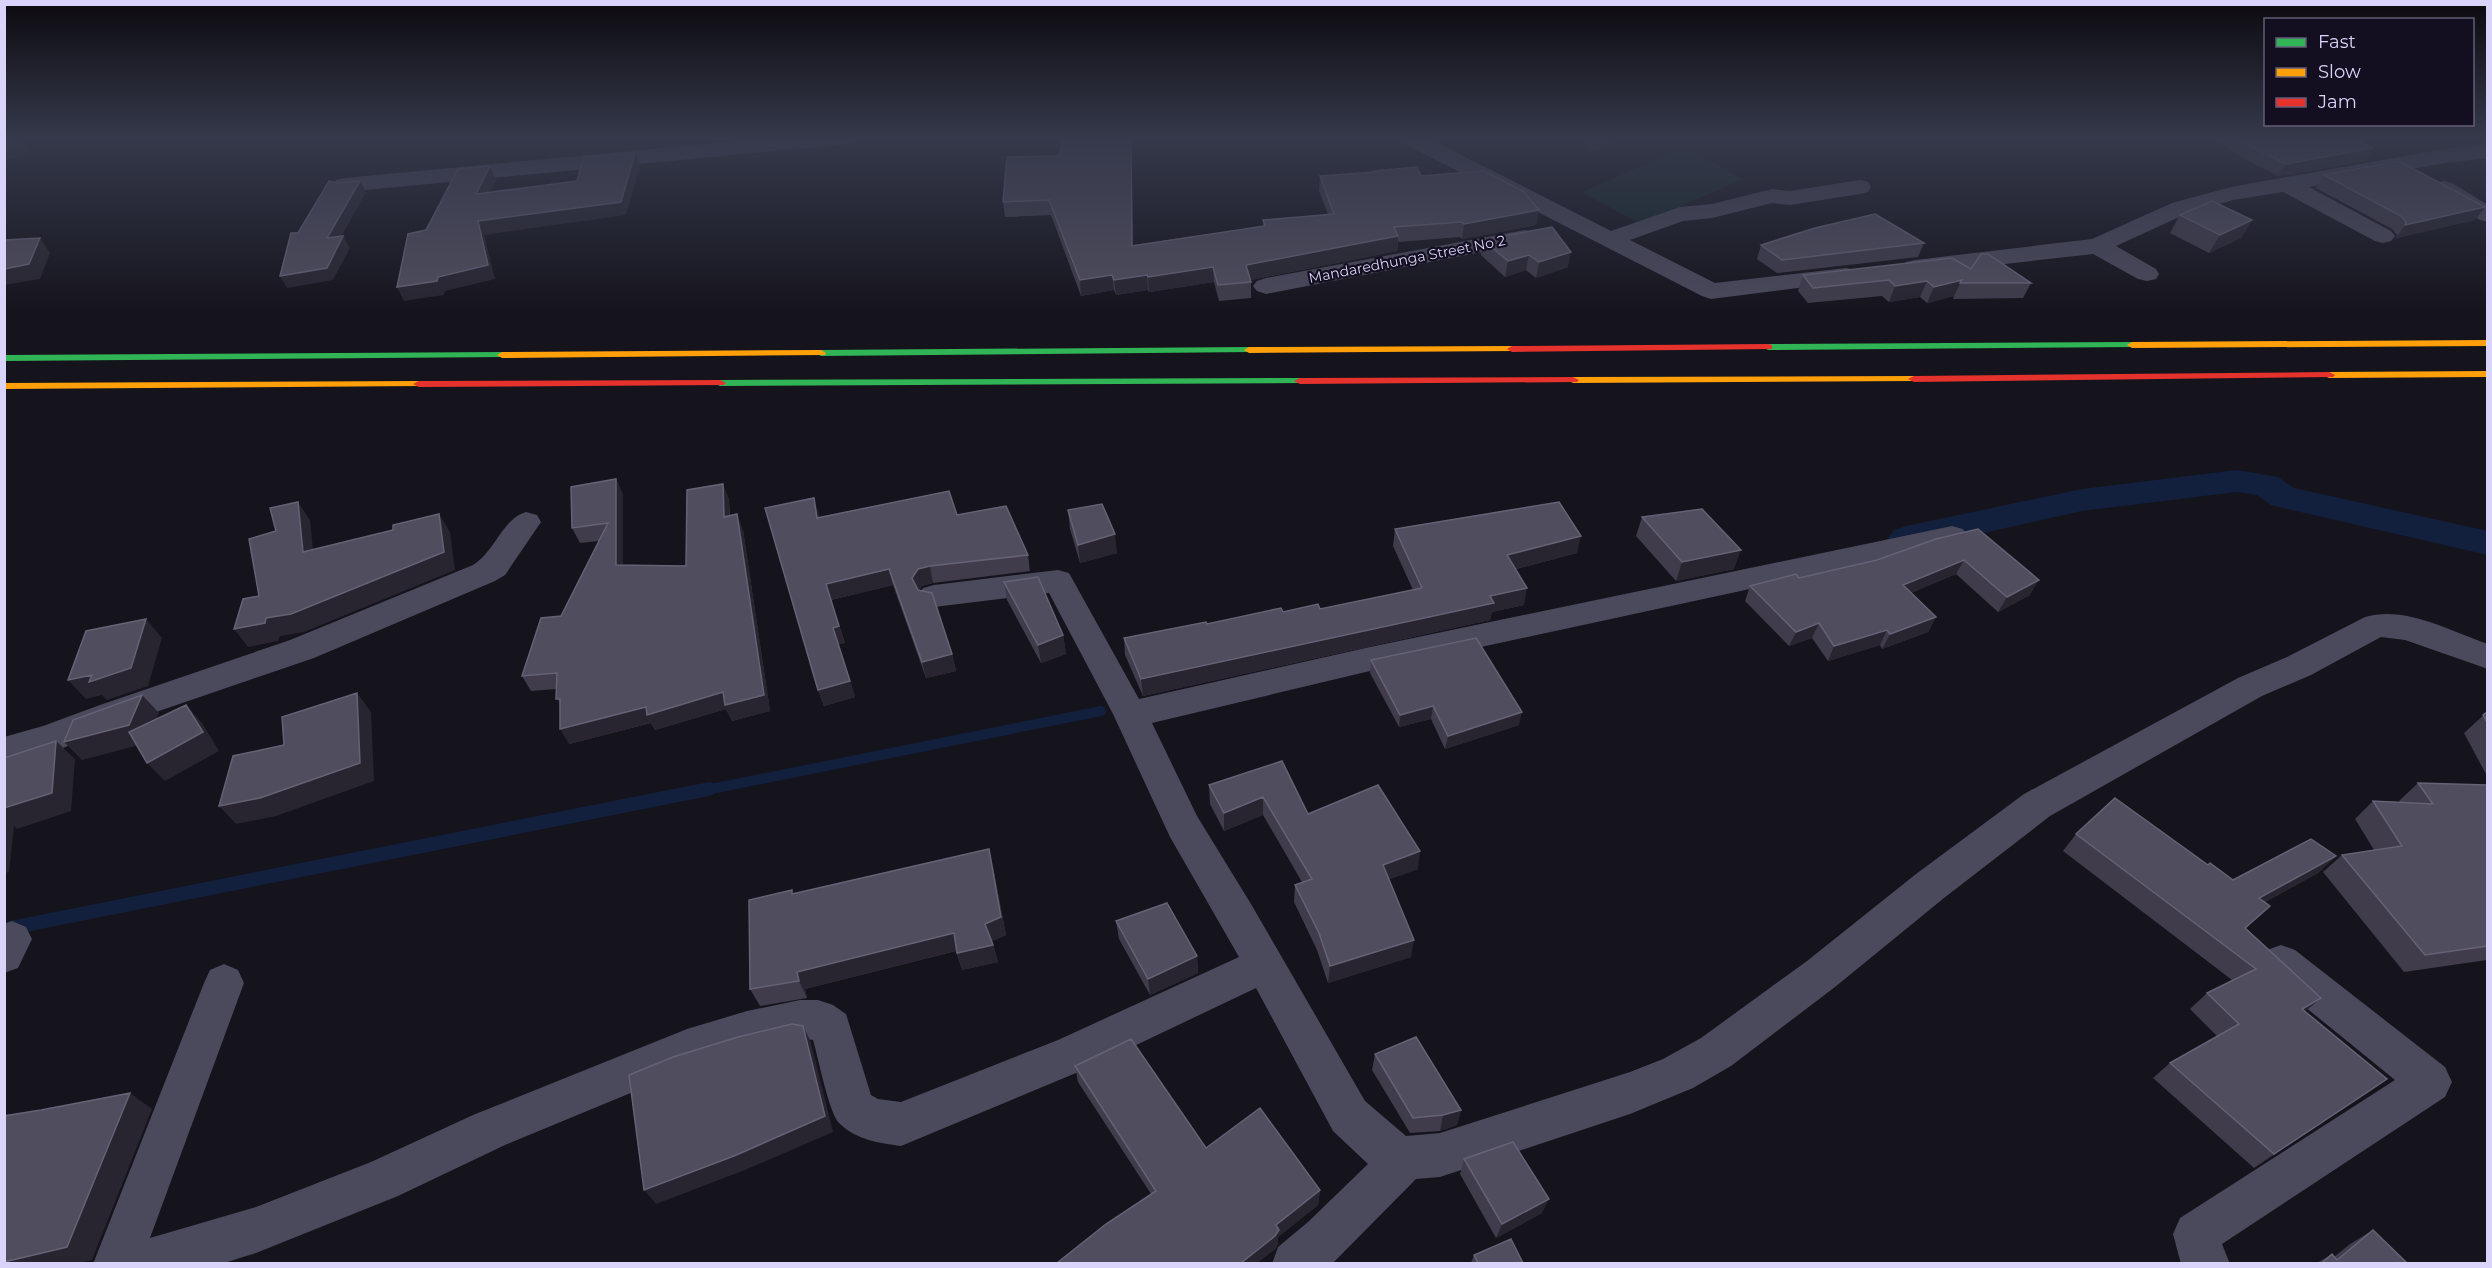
<svg xmlns="http://www.w3.org/2000/svg" width="2492" height="1268" viewBox="0 0 2492 1268" font-family="Montserrat,sans-serif">
<rect width="100%" height="100%" fill="#15131c"/>
<path fill="#132527" d="M1686,147L1743,179L1640,224L1582,192Z"/>
<g fill="none" stroke-linecap="round" stroke-linejoin="round">
<path stroke="#12203e" stroke-width="10" d="M701,791L1101,711"/>
<path stroke="#12203e" stroke-width="14" d="M10,928L709,789"/>
<path fill="#12203e" fill-rule="evenodd" d="M2237,470L2278,477L2294,488L2488,531V555L2283,508L2271,505L2257,495L2237,492L2082,511L1906,550L1894,546L1888,538L1894,530L1906,526L2082,489Z"/>
<path fill="#4b495c" fill-rule="evenodd" d="M780,137H859L856,142L848,144L344,192L336,190L333,185L336,180L344,178Z
M1398,137H1426L1611,231L1680,207L1712,204L1772,189L1790,191L1860,180L1868,182L1871,187L1868,192L1860,194L1790,205L1772,203L1712,218L1683,221L1630,240L1715,283L1846,268L1855,270L1858,275L1855,280L1846,282L1711,299L1702,296L1401,142Z
M2488,144V158L2444,163L2309,187L2391,231L2395,236L2391,241L2383,243L2375,241L2283,192L2233,200L2188,213L2116,246L2156,269L2159,274L2156,279L2147,281L2138,279L2093,254L1915,274L1906,272L1903,267L1906,262L1915,260L2092,239L2172,203L2231,187L2444,149Z
M2444,181L2452,183L2488,205V222L2480,220L2436,193L2433,188L2436,183Z
M1525,230L1533,232L1537,237L1533,242L1266,294L1257,291L1253,286L1257,281L1266,278Z
M526,512L537,515L541,522L505,575L495,581L314,658L124,723L63,748L4,765V737L43,726L100,705L290,640L473,565C495,552 502,519 526,512Z
M1952,526L1963,529L1967,536L1963,543L1370,671L1152,723L1197,816L1251,904L1365,1101L1406,1136L1440,1133L1630,1072L1663,1059L1701,1038L1807,961L1916,874L2024,794L2238,678L2287,657L2365,617C2404,605 2451,631 2488,644V669L2405,640L2381,637L2311,675L2262,696L2050,816L1944,898L1835,987L1731,1066L1693,1088L1630,1114L1440,1177L1416,1179L1332,1264H1272L1278,1247L1308,1222L1368,1164L1333,1131L1256,988L1088,1068L901,1146C879,1143 857,1140 840,1124C829,1115 818,1056 813,1040L800,1038L747,1051L691,1068L505,1145L398,1196L256,1253L221,1264H93L204,983L210,970L224,964L238,970L244,983L150,1238L256,1207L371,1162L473,1115L687,1029L747,1011L800,1000H818L833,1005L846,1014L871,1095L878,1099L901,1102L1058,1040L1239,957L1170,837L1113,714L1049,593L934,607L923,604L918,596L923,588L934,585L1058,570L1069,573L1139,699L1370,647Z
M12,921L26,927L32,939L18,968L4,973V924Z
M2281,945L2295,950L2445,1067L2452,1082L2445,1097L2222,1244L2230,1264H2181L2173,1234L2180,1218L2395,1080L2267,976L2261,963L2267,950Z"/>
<path fill="#30b455" fill-rule="evenodd" d="M2132,342L2137,345L2136,347L1768,350L1763,347L1768,344Z
M1249,347L1254,350L1253,352L821,356L816,353L821,350Z
M502,352L506,353V357L4,361V355Z
M1300,378L1306,381L1304,383L720,386L714,383L720,380Z"/>
<path fill="#ff9f0a" fill-rule="evenodd" d="M2488,340V346L2132,348L2127,345L2132,342Z
M1512,346L1516,347V351L1249,353L1244,350L1249,347Z
M821,350L826,353L825,355L502,358L497,355L502,352Z
M2488,371V377L2329,378L2323,375L2329,372Z
M1914,376L1918,377V381L1573,383L1567,380L1573,377Z
M419,381L423,382V386L4,389V383Z"/>
<path fill="#e5322d" fill-rule="evenodd" d="M1768,344L1772,345V349L1512,352L1507,349L1512,346Z
M2329,372L2335,375L2333,377L1914,382L1908,379L1914,376Z
M1573,377L1579,380L1577,382L1300,384L1294,381L1300,378Z
M720,380L726,383L724,385L419,387L413,384L419,381Z"/>
</g>
<path fill="#403c4b" d="M1581,137H1630L1592,151Z
M2213,137H2366L2363,143L2373,148L2366,161L2278,176L2243,158Z
M1007,157L1133,245L1263,226V220L1328,214L1319,191L1320,176L1373,172V171L1421,176L1539,210L1536,225L1462,239L1460,237L1398,242L1397,251L1251,280V298L1219,301L1214,282L1149,292L1148,290L1116,295L1114,290L1081,296L1051,215L1005,217L1003,202Z
M2324,175L2485,207L2475,220L2396,238L2397,235L2392,229L2316,188Z
M2180,215L2252,220L2241,238L2209,253L2170,233Z
M1483,240L1568,267L1536,278L1526,270L1505,277L1481,255Z
M1924,243L1918,257L1777,273L1757,259L1761,245Z
M1971,269L2031,283L2023,298L1953,299L1954,296L1927,303L1920,297L1889,302L1882,296L1808,303L1798,291L1803,275Z
M616,479L623,495V565L686,566L723,484L729,500L730,516L743,530L770,711L732,721L726,709L655,730L651,723L569,744L556,689L531,691L522,676L561,616L599,541L580,543L572,528Z
M1068,510L1117,553L1080,563L1070,529Z
M819,515V518L957,515L1028,555L1030,571L933,583L922,586L919,590L952,654L956,671L926,678L893,585L831,600L845,643L839,644L855,697L824,706L818,690Z
M1642,517L1734,569L1676,581L1636,536Z
M1395,529L1577,553L1516,569L1524,605L1492,612L1490,620L1143,696L1125,655L1124,638L1283,612L1320,609L1413,590L1393,546Z
M1936,539L2030,595L1998,612L1956,574L1911,593L1936,617L1928,632L1882,649L1880,645L1828,661L1812,638L1789,646L1745,601L1750,586L1799,578L1877,560Z
M1004,582L1063,635L1066,654L1041,663L1007,600Z
M1371,660L1519,725L1445,749L1431,719L1399,727L1370,673Z
M2487,712V776L2464,733Z
M1282,761L1308,814L1418,869L1389,879L1411,957L1328,983L1317,950L1294,902L1295,885L1302,882L1263,815L1224,831L1210,804L1209,785Z
M2418,783L2487,785V960L2404,972L2323,872L2342,855L2374,850L2355,819L2373,801L2400,802L2399,801Z
M2076,834L2208,865L2233,880L2336,856L2318,873L2265,902L2246,929L2321,998L2305,1011L2387,1079L2366,1094L2254,1168L2153,1078L2170,1063L2217,1036L2190,1009L2207,993L2232,980L2063,851Z
M993,867L1006,935L992,941L998,962L962,970L956,951L805,989L807,998L760,1006L750,989L794,894Z
M1116,921L1197,956L1198,973L1150,995L1119,939Z
M1375,1054L1461,1110L1457,1125L1440,1131L1410,1133L1372,1070Z
M1075,1066L1206,1148L1320,1190L1318,1205L1278,1237V1244L1275,1249L1257,1263H1057L1151,1194L1078,1082Z
M1464,1159L1542,1213L1496,1238L1460,1174Z
M2373,1230L2407,1263H2317L2332,1254L2334,1257L2350,1244Z
M1474,1255L1523,1263H1471Z"/>
<path fill="#282530" d="M4,137H20L30,152L4,161Z
M1131,137H1132L1133,261L1132,246Z
M1601,137H1630L1592,151L1594,140Z
M2373,148L2366,161L2278,176L2286,164Z
M635,153L640,166L626,215L484,235L495,279L445,291L444,295L404,301L397,287L438,277L478,221L621,202Z
M490,166L496,180L482,208L476,194Z
M360,181L366,192L334,250L327,238Z
M2485,207L2475,220L2396,238L2405,225Z
M1539,210L1536,225L1462,239L1464,224Z
M2252,220L2241,238L2209,253L2220,235Z
M343,236L350,248L333,280L287,288L280,276Z
M1398,236L1397,251L1246,281V265Z
M40,238L50,253L40,279L4,285V269Z
M1571,252L1568,267L1536,278L1539,262Z
M1529,255L1526,270L1505,277L1508,261Z
M1213,267L1214,282L1149,292L1148,277Z
M1112,275L1114,290L1081,296L1080,280Z
M1147,275L1148,290L1116,295L1114,280Z
M1962,280L1954,296L1927,303L1934,287Z
M1927,281L1920,297L1889,302L1895,286Z
M616,479L623,495V581L616,565Z
M723,484L729,500L730,532L724,517Z
M814,498L819,515L822,535L817,518Z
M298,502L310,520L315,570L303,552Z
M439,514L450,532L455,570L304,632L280,636L278,641L248,647L234,629L266,618Z
M737,514L743,530L770,711L732,721L726,709L655,730L651,723L569,744L560,729L646,707Z
M1115,534L1117,553L1080,563L1078,545Z
M1581,536L1577,553L1504,572L1507,555Z
M1741,550L1734,569L1676,581L1682,562Z
M1964,560L1956,574L1895,600L1903,585Z
M930,566L933,583L922,586L916,595L912,578L918,569Z
M889,569L893,585L831,600L826,584Z
M2039,580L2030,595L1998,612L2007,597Z
M1527,588L1524,605L1492,612L1490,620L1143,696L1141,679L1490,596Z
M1936,617L1928,632L1882,649L1890,634Z
M146,619L162,638L148,686L107,700L102,695L86,699L68,680Z
M1819,623L1812,638L1789,646L1796,632Z
M839,626L845,643L839,644L855,697L824,706L818,690L833,628Z
M1887,630L1880,645L1828,661L1834,646Z
M1063,635L1066,654L1041,663L1038,645Z
M952,654L956,671L926,678L922,662Z
M357,693L371,712L374,781L276,816L236,824L219,806Z
M142,695L159,713L147,743L82,760L64,742Z
M186,705L202,723L219,751L165,781L147,763Z
M1433,706L1431,719L1399,727L1400,715Z
M1522,712L1519,725L1445,749L1448,736Z
M56,741L75,759L71,811L17,829L14,826L9,872L4,873V808Z
M1263,797V815L1224,831V813Z
M989,849L993,867L1006,935L990,942L985,924Z
M1420,851L1418,869L1380,883L1383,865Z
M2336,856L2318,873L2241,915L2259,898Z
M954,933L959,950L805,989L807,998L799,981L797,972Z
M1414,940L1411,957L1328,983L1330,966Z
M993,945L998,962L962,970L957,953Z
M1197,956L1198,973L1150,995L1148,979Z
M2321,998L2302,1014V1009Z
M803,1026L811,1042L833,1132L745,1170L656,1204L644,1190Z
M2387,1079L2366,1094L2254,1168L2274,1154Z
M130,1093L152,1109L92,1260L79,1263H4V1262Z
M1461,1110L1457,1125L1440,1131L1443,1115Z
M1320,1190L1318,1205L1278,1237V1244L1275,1249L1257,1263H1241L1276,1225Z
M1549,1199L1542,1213L1496,1238L1502,1224Z"/>
<path fill="#504d5e" stroke="#666276" stroke-width="1.5" d="M1063,137H1131L1132,246L1265,226L1263,220L1334,214L1320,176L1374,172L1373,171L1417,167L1421,176L1484,171L1523,191L1539,210L1464,224L1462,222L1394,227L1398,236L1246,265L1251,282L1218,285L1213,267L1148,277L1147,275L1114,280L1112,275L1080,280L1049,200L1003,202L1007,157L1059,156Z
M1592,137H1601L1594,140Z
M2237,137H2366L2363,143L2373,148L2286,164L2250,146Z
M635,153L621,202L478,221L488,265L438,277L437,281L397,287L408,234L426,230L458,169L490,166L476,194L577,181L584,157Z
M2399,161L2485,207L2405,225L2406,222L2401,216L2324,175Z
M329,181L338,183L360,181L327,238L343,236L327,268L280,276L291,233H298Z
M2212,201L2252,220L2220,235L2180,215Z
M1875,214L1924,243L1782,260L1761,245L1815,228Z
M1552,227L1571,252L1539,262L1529,255L1508,261L1483,240Z
M40,238L29,264L4,269L5,240Z
M1981,254H1988L2031,283H1960L1962,280L1934,287L1927,281L1895,286L1889,280L1813,288L1803,275L1952,258L1971,269Z
M616,479V565L686,566L687,490L723,484L724,517L737,514L764,695L725,705L723,692L647,715L646,707L560,729V699H556L557,673L522,676L541,618L561,616L608,523L572,528L571,487Z
M949,491L957,515L1006,506L1028,555L930,566L918,569L912,578L918,590L932,593L952,654L922,662L889,569L826,584L839,626L833,628L850,681L818,690L765,508L814,498L817,518Z
M298,502L303,552L393,530V525L439,514L444,552L291,614L266,618L265,623L234,629L243,599L259,596L249,539L276,531L270,508Z
M1559,502L1581,536L1507,555L1527,588L1490,596L1494,603L1141,679L1124,638L1206,622L1207,624L1281,608L1283,612L1318,604L1320,609L1422,588L1395,529Z
M1102,504L1115,534L1078,545L1068,510Z
M1702,509L1741,550L1682,562L1642,517Z
M1978,529L2039,580L2007,597L1964,560L1903,585L1936,617L1890,634L1887,630L1834,646L1819,623L1796,632L1750,586L1796,574L1799,578L1877,560L1936,539Z
M1038,577L1063,635L1038,645L1004,582Z
M146,619L131,668L89,682L92,675L68,680L86,631Z
M1476,638L1522,712L1448,736L1433,706L1400,715L1371,660Z
M357,693L360,763L260,798L219,806L233,756L284,745L282,717Z
M142,695L129,725L64,742L73,720Z
M186,705L203,732L147,763L129,732Z
M2487,712V722L2483,715Z
M56,741L52,793L4,808V758Z
M1282,761L1308,814L1378,785L1420,851L1383,865L1414,940L1330,966L1319,933L1295,885L1312,879L1263,797L1224,813L1209,785Z
M2418,783L2487,785V946L2425,955L2342,855L2402,846L2373,801L2433,804Z
M2115,798L2208,865L2210,863L2233,880L2311,839L2336,856L2259,898L2270,906L2245,928L2321,998L2302,1009L2387,1079L2274,1154L2170,1063L2239,1024L2207,993L2256,969L2076,834Z
M989,849L1001,917L985,924L993,945L957,953L954,933L797,972L799,981L750,989L749,900L792,890V894Z
M1167,903L1197,956L1148,979L1116,921Z
M792,1024L803,1026L825,1116L734,1156L644,1190L629,1075L673,1057L738,1037Z
M1416,1037L1461,1110L1443,1115L1413,1118L1375,1054Z
M1131,1039L1206,1148L1260,1108L1320,1190L1276,1225L1279,1230L1275,1236L1241,1263H1057L1106,1224L1156,1191L1075,1066Z
M130,1093L67,1247L4,1262V1116L41,1110Z
M1513,1142L1549,1199L1502,1224L1464,1159Z
M2373,1230L2407,1263H2322L2332,1254L2337,1260Z
M1511,1239L1523,1263H1478L1474,1255Z"/>
<linearGradient id="sky" x2="0" y2="1"><stop stop-color="#0c0a0f"/><stop offset="0.44" stop-color="#35394b"/><stop offset="1" stop-color="#35394b" stop-opacity="0"/></linearGradient>
<rect width="2492" height="314" fill="url(#sky)"/>
<g text-anchor="middle" dominant-baseline="central" stroke-width="4.5" stroke-linejoin="round" paint-order="stroke">
<g font-size="14" fill="#dad3fa" stroke="#130f20">
<text transform="translate(1407 259) rotate(-11)">Mandaredhunga Street No 2</text>
</g>
</g>
<rect width="2492" height="1268" fill="none" stroke="#dad3fa" stroke-width="12"/>
<rect x="2264" y="18" width="210" height="108" fill="#130f20" stroke="#635d77" stroke-width="1.5"/>
<rect x="2276" y="38" width="30" height="9" fill="#30b455" stroke="#635d77" stroke-width="1.5"/>
<text x="2318" y="48" font-size="18" fill="#dad3fa">Fast</text>
<rect x="2276" y="68" width="30" height="9" fill="#ff9f0a" stroke="#635d77" stroke-width="1.5"/>
<text x="2318" y="78" font-size="18" fill="#dad3fa">Slow</text>
<rect x="2276" y="98" width="30" height="9" fill="#e5322d" stroke="#635d77" stroke-width="1.5"/>
<text x="2318" y="108" font-size="18" fill="#dad3fa">Jam</text>
</svg>
